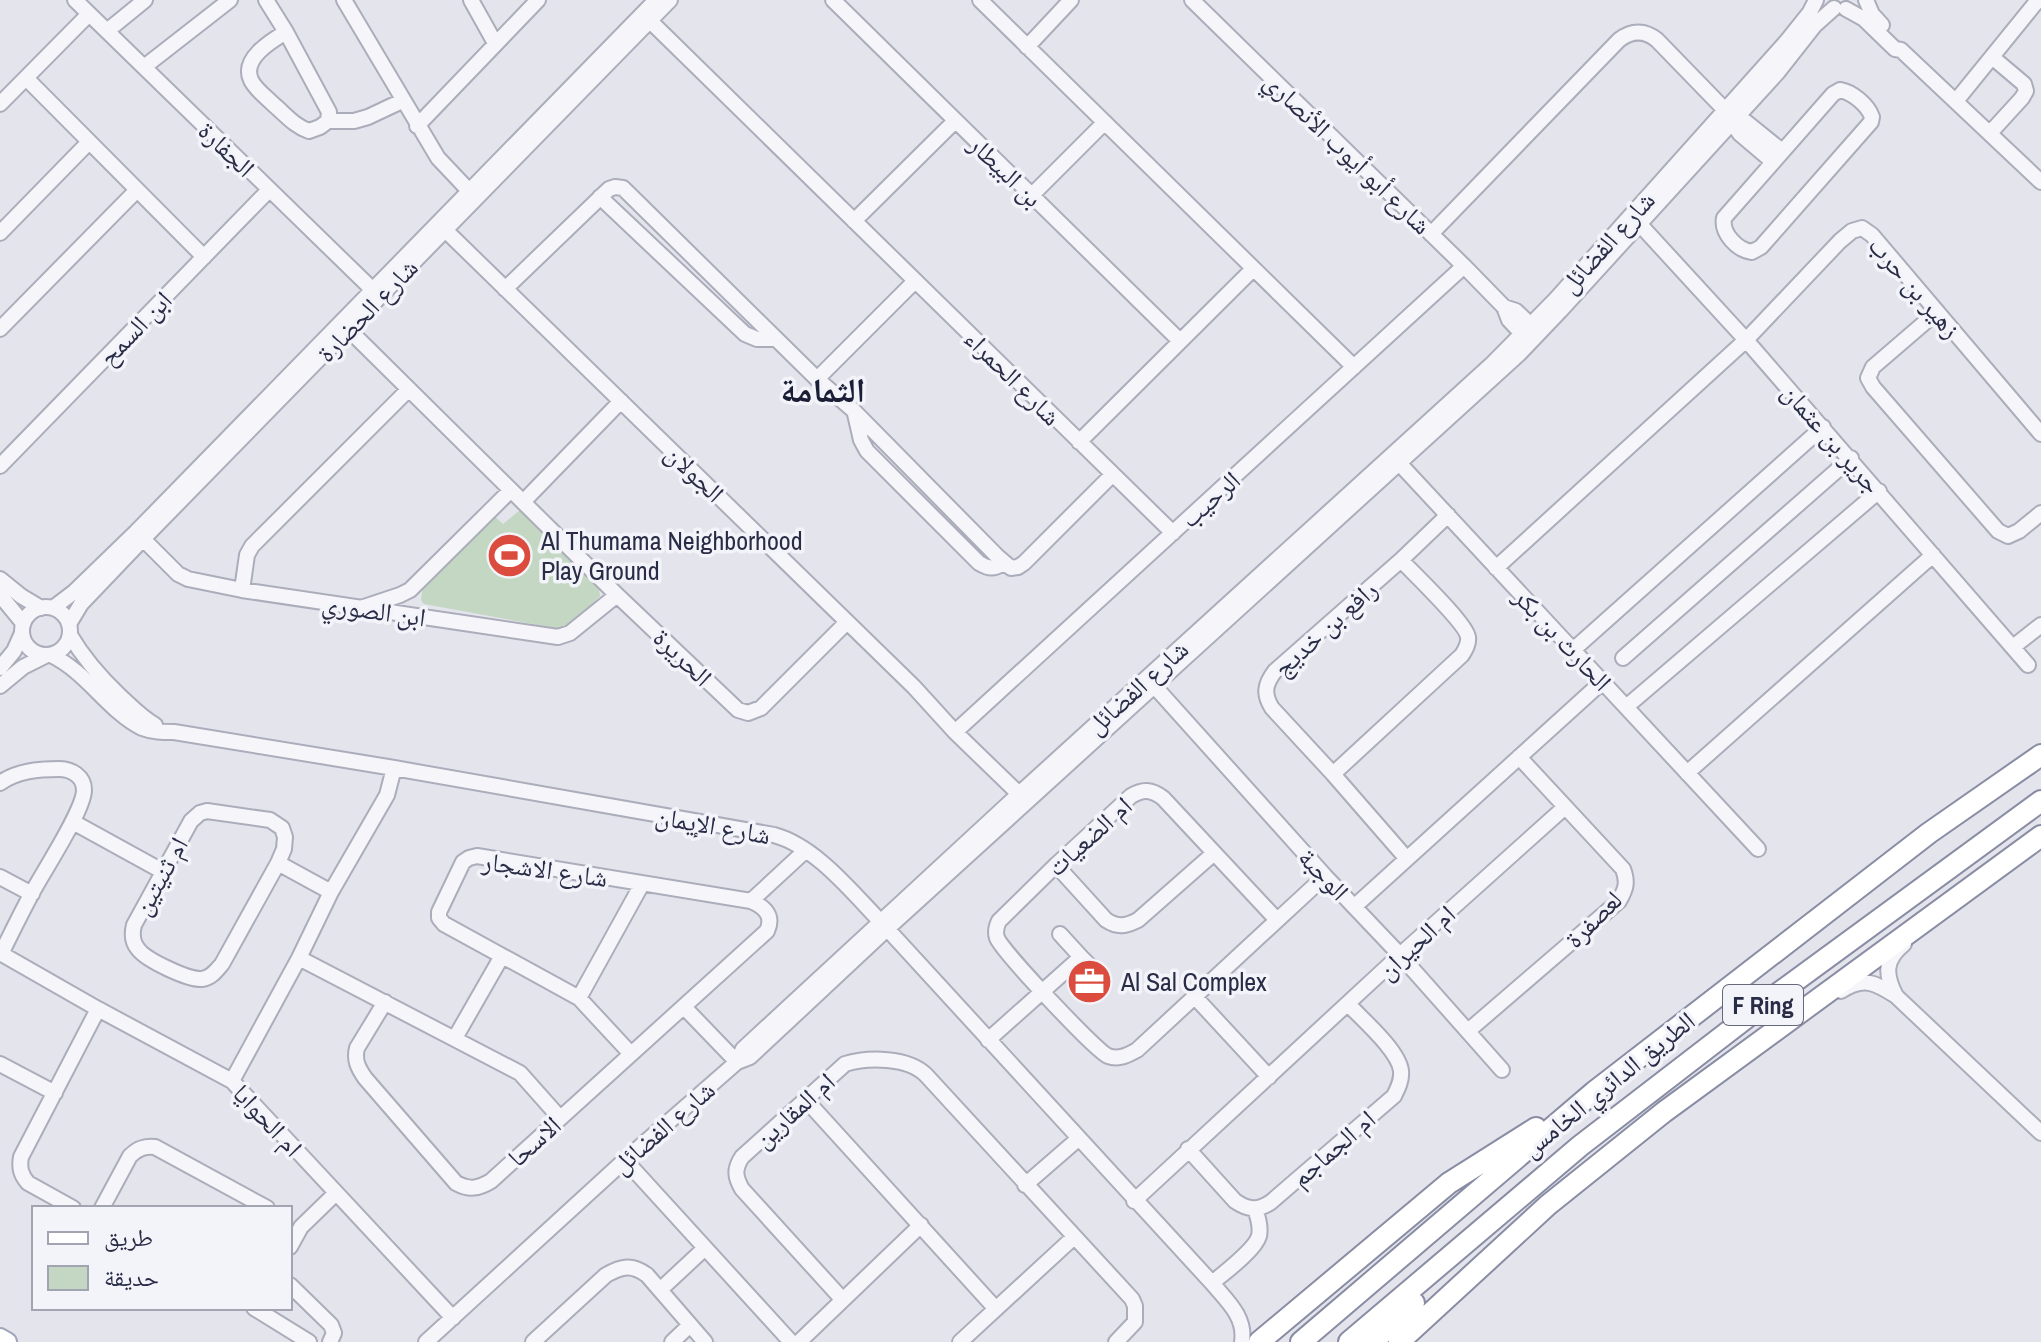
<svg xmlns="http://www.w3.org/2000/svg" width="2041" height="1342" viewBox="0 0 2041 1342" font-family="'Archivo Narrow','Noto Naskh Arabic',sans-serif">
<rect width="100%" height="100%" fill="#e3e4ec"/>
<path fill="#c3d7c3" d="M520,510L599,589L600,596L566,630L424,604L421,600L423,587L493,515L503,524Z"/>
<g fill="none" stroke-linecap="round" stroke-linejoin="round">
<defs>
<path id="minor" d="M75,0L377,294
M266,0L286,32L329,112L328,121L320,127L309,131C294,126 285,114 273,104C266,97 255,89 251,80C241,59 271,41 286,32
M344,0L438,158L473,195
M471,0L495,43
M833,0L1180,341
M980,0L1354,367
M1192,0L1464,266L1504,307L1509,320L1528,340
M1866,0L1872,14L1882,25
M1846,9L1864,19L1895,49L1901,50L2041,182
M644,15L1173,533
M107,31L145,0
M1027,47L1071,0
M144,67L230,0
M26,78L204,257
M1840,90C1852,92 1868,105 1872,117L1871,122L1761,247L1752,252C1737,250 1721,233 1724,218L1833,94Z
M1956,101L2038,0
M0,104L89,14
M1734,120L1746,122L1782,151
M328,121H354L368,117L402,101
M417,126L538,0
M1990,133L2022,98L2026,91L2024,84L1992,57
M1031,196L1104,123
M600,197L745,334L757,339H776
M1634,218L1746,340L2028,665
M854,221L955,121
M438,223L914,687L955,732L1019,794L1020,797L1019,802
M0,233L89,142
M1431,234L1619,40C1632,30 1645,30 1657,40L1725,110L1734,120L1736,128L1740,134L1773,162
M505,289L609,189L615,187L623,188L817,379L853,410L997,556L1011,568L1018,567L1024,563L1112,475
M1504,307L1516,311L1536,330
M1937,312L1873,367L1868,378L1873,387L1998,531L2008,536L2019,531L2041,513
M344,325L617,595L738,710L748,713L761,708L847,622
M0,329L137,190
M817,379L915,281
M855,414L861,440L867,451L979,563C989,569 994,569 1004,563
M1079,442L1253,269
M1400,455L1399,463L1758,849
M0,466L269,190
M523,502L621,401
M138,534L178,574L188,579L242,590L558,637L570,633L617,595
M1496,568L1746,340L1840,241L1852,231L1862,228L1872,235L2041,434
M0,579L21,596L41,608
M242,590L247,555L252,546L409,389
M0,595L23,623
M22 631a24 24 0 1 1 48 0a24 24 0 1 1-48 0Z
M364,607L400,595L410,590L511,490
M53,608L74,592L136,532L656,0
M69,624L81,604L143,539L670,0
M70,635C84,659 100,677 120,696C131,706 141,717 155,725
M2013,647L2041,625
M1573,650L1823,427
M51,655C88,673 108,711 142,728C152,732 163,732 174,732L394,768L774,835C815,846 851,891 880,921L1212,1283C1227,1301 1246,1317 1242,1342
M1623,658L1851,458
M0,668L14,651L22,633
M1148,679L1325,876L1400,955L1502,1070
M0,686L23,667L45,656
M1626,707L1879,491
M955,732L1464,266
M1687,773L1933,555
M1333,774L1462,655C1465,650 1469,644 1468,637C1466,623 1413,573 1401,560
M0,783C17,771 38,769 59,769C71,769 84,776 84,790C84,810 43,872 32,893C21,913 11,934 1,954
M207,811L270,820L282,828L285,837L284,849L278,863L222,964C216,971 211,978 202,979C188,980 146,960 138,949C132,942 132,933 134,925L191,821L200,813Z
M73,822L162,871
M1407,859L1333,774L1272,708C1263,694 1265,684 1275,671L1401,560L1448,515
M278,863L331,892
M1056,865L1106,920C1118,928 1126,926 1138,920L1213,854
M0,877L32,894
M751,901L805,851
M1355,906L1602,682
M1277,920L1163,798C1151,789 1143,789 1131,796L1056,865L999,921C996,927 995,932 997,938C1003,952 1096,1051 1108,1056C1119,1060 1128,1055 1137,1050C1200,992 1263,934 1325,876
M0,953L98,1009L232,1081L453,1318
M1081,957L1100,976
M299,958L520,1073L560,1118
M1841,991C1864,976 1876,983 1896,996L2041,1133
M1896,996C1885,975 1884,960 1904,944
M1195,997L1269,1077
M579,998L642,884
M385,1002L357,1048C354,1060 358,1068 365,1078L456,1183C469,1190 478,1189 491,1181L767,931C774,916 765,907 751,901L477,856L469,858L463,862L439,912V918L444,924L579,998L631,1054
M684,1007L737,1062
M1468,1031L1619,901C1626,889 1628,882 1623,869L1519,757
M455,1038L502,956
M988,1040L1081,957L1060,934
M737,1062L750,1057L887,929L1520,353L1561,310L1778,72L1815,25L1834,8
M0,1064L55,1093
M232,1081L299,958L331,892L387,795L394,768
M806,1100L996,1309
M1188,1149L1235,1201C1248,1210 1258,1211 1271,1202L1394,1096C1398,1088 1402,1080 1401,1071C1399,1051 1363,1020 1349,1005
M625,1160L791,1342
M1025,1185L1078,1139
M1134,1201L1400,955L1565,807
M73,1208L28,1183C21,1175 19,1168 21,1157L98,1009
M102,1208L130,1156C138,1148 145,1146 155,1147L267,1208
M290,1247L301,1227L336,1193
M1212,1283C1224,1273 1255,1250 1259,1236C1261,1227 1258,1217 1255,1209
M290,1285L331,1325L334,1333L330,1342
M660,1290L705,1248
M842,1299L742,1189C735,1177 734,1169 742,1157L845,1064C868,1057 908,1057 926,1075L1132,1299L1135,1306V1322L1116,1342
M254,1308L309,1342
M426,1342L625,1160L737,1062L743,1049L1019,794L1492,364L1556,299L1786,42L1810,12L1816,0
M533,1342L606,1275C622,1266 632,1264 647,1275L705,1342
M672,1342L690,1325
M799,1342L921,1225
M960,1342L1074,1237"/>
<path id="major" d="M0,1338L7,1342"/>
<path id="highway" d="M1259,1342L1449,1183L1536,1128
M1301,1342L1594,1092L1929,833L2041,755
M1349,1342L1580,1146L1776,995L2041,801
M1373,1342L1414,1303
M1399,1342L1548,1205L1664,1112L2041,836"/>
</defs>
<use href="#minor" stroke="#abadba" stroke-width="18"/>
<use href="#major" stroke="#a1a5b9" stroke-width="22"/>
<use href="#highway" stroke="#898da4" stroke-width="24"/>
<use href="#minor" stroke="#f6f6fa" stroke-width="14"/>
<use href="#major" stroke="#fff" stroke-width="18"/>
<use href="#highway" stroke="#fff" stroke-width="20"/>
</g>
<defs>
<symbol id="stadium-disc" viewBox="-11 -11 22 22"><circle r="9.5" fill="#db4b3e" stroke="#f3f4f9"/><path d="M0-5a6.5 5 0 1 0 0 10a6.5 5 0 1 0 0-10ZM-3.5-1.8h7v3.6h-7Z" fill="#fff"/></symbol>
<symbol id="office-disc" viewBox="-11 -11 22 22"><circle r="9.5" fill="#db4b3e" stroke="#f3f4f9"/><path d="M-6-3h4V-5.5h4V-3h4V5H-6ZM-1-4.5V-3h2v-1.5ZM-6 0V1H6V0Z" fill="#fff"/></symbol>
</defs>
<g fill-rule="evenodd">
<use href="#stadium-disc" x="484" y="530" width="51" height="51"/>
<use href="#office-disc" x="1064" y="956" width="51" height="51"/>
</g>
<g text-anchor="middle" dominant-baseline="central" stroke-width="7" stroke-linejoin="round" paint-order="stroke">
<rect fill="#f3f4f9" stroke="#66687c" stroke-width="2" x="1723" y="985" width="80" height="40" rx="6"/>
<g font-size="24" font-weight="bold" fill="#292c46">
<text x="1763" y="1005">F Ring</text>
</g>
<g font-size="26" fill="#292c46" stroke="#f3f4f9">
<text transform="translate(227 149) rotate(44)">الجفارة</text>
<text transform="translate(1348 153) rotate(44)">شارع أبو أيوب الأنصاري</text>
<text transform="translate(1006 171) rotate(44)">بن البيطار</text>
<text transform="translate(1607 242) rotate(-48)">شارع الفضائل</text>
<text transform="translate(1915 287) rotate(49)">زهير بن حرب</text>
<text transform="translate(367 310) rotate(-46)">شارع الحضارة</text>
<text transform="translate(135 328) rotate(-46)">ابن السمح</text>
<text transform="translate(1013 377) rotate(45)">شارع الحمراء</text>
<text transform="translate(1832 438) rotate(49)">جرير بن عثمان</text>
<text transform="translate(695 473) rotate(44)">الجولان</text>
<text transform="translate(1210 499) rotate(-42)">الرحيب</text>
<text transform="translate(374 610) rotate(8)">ابن الصوري</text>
<text transform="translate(1325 628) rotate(-42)">رافع بن خديج</text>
<text transform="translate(1563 639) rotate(47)">الحارث بن بكر</text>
<text transform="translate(683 657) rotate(44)">الحريرة</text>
<text transform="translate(1137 687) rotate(-42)">شارع الفضائل</text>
<text transform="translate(713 825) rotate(10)">شارع الإيمان</text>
<text transform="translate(1089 836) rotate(-42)">ام الضعيات</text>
<text transform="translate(545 869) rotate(8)">شارع الاشجار</text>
<text transform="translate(1324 874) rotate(47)">الوجبة</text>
<text transform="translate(160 876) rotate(-61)">ام ثنيتين</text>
<text transform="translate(1593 919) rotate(-45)">لعصفرة</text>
<text transform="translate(1416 942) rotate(-43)">ام الحيران</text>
<text transform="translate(1608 1084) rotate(-39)">الطريق الدائري الخامس</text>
<text transform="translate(794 1110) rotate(-42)">ام المقارين</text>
<text transform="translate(268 1120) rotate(47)">ام الحوايا</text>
<text transform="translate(663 1127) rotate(-41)">شارع الفضائل</text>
<text transform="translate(534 1141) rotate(-42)">الاسحا</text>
<text transform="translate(1333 1148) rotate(-41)">ام الجماجم</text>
</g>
<g font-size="26" fill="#292c46" stroke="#f3f4f9" text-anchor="start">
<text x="541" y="540">Al Thumama Neighborhood<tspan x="541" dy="30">Play Ground</tspan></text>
<text x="1121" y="981">Al Sal Complex</text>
</g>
<g font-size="34" font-weight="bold" fill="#1b1e37" stroke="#f3f4f9">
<text x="823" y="390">الثمامة</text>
</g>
</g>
<rect x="32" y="1206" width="260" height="104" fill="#f3f4f9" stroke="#a2a4b1" stroke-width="2"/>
<rect x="48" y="1232" width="40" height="12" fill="#ffffff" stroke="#a2a4b1" stroke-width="2"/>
<text x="104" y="1246" font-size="24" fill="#292c46">طريق</text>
<rect x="48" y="1266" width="40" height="24" fill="#c3d7c3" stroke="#a2a4b1" stroke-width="2"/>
<text x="104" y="1286" font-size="24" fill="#292c46">حديقة</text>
</svg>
